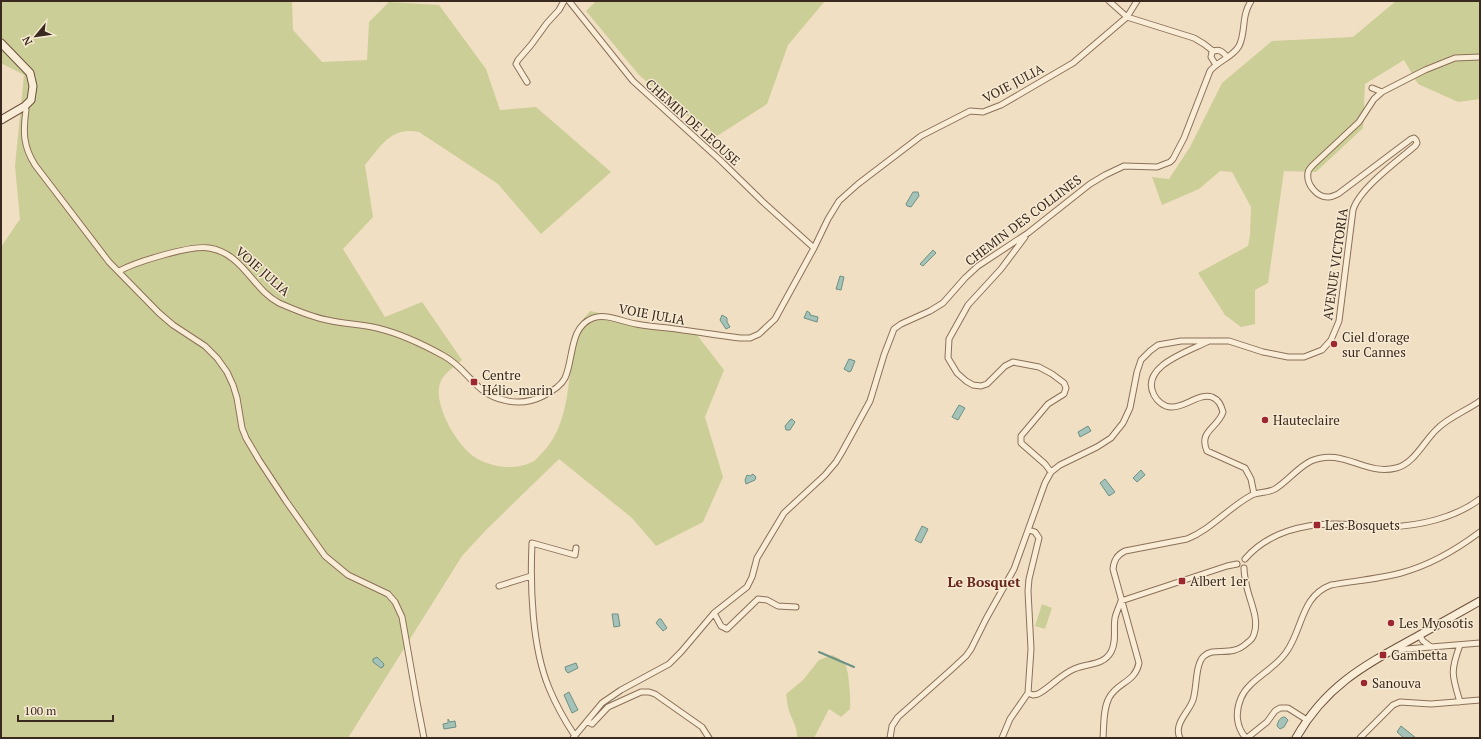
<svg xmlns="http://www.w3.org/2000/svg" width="1481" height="739" viewBox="0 0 1481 739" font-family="'PT Serif',serif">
<rect width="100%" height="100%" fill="#f0dfc3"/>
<path fill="#ccce97" d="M1,1H292L293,30L322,62L367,60L369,22L389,2L439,5L486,69L500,110L536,107L611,172L541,234L498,184L419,132C391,126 381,146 365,165L373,217L343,249L385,317L422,302L462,360C456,365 445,373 442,379C429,400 458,448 476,458C491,467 516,471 532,462C535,461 538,457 541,454C567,429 568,389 572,355C573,348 573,340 574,333C577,326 585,317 590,311L697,335L724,370L705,417L723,477L703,522L656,546L632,518L559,459L485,531L462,556L348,738H1V247L20,219L15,166L24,75L1,63Z
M596,1H825L788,45L767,104L717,136L683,113L639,75L586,11Z
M1396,1H1480V99L1458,102L1418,84L1404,60L1365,84L1363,128L1316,172L1284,171L1268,283L1255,290V324L1241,327L1225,315L1198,273L1248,246L1250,235L1251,207L1232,172L1220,171L1199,189L1162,205L1152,177L1169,179L1190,147L1222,83L1272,41L1353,37Z
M1042,604L1052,608L1045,629L1035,626Z
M832,655C837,657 842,660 845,664C849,669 851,701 850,709L841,717L829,709L814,738H797C798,726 790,717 788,707C787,702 787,698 786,694L803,680L819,660Z"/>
<path fill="#a5c2b8" stroke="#6c9185" d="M913,192H918L919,196L911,207L907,206L906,204Z
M933,250L936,253L923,266L920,264Z
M840,276L844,277L841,290L836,289Z
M807,311L810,313V315L818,317L817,322L804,318Z
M722,315L727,318V322L730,327L726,329L720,320Z
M849,359L855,361L851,371L849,372L844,369Z
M959,405L965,408L958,420L952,417Z
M792,419L795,422L790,430H786L785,426L790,420Z
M1088,426L1091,431L1080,437L1078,432Z
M1141,470L1145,475L1137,482L1133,478Z
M753,474L756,477L755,480L746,484L745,480L747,475L750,476Z
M1105,479L1115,492L1109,496L1100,483Z
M922,526L928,529L921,543L915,540Z
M612,614H618L620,626L614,627Z
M659,619H661L667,628L663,631L656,623Z
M377,657L384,664L383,667L381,668L373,662V659Z
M576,663L578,668L568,673L566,671L565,667Z
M569,692L578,710L572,713L564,695Z
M1285,717L1288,720L1284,727L1280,729L1277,726C1278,721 1280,717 1285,717Z
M448,719L450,722L455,721L456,727L444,729L443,724L448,723Z
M1401,726L1416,738H1404L1397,732Z"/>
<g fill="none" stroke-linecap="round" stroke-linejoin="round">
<path stroke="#6c9185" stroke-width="2" d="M819,652L854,667"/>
<defs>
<path id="minor" d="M569,1L633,81L720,160L763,202L814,248
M1109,1L1127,17L1194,38L1204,44L1213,51
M1216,65L1211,57L1212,52C1219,48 1223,52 1227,57
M527,82L516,64L518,60L531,45L547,23L559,10L564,1
M1372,88L1382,92
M25,106L26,110C23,132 23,146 35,165L109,262L159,313L173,325L205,346L217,358L227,372L233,385L237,398L242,428L246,438L259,460L286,501L325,556L348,575L388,594L395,602L402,617L417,702L424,738
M1025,237L1001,269L968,305L949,339L948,358L957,373L966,381L973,385L981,386L987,384L1005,366L1013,362L1018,363L1039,367L1052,374L1064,383L1066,388L1064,394L1048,404L1021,436V443L1045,464L1051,472
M119,271C136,262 190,245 209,248C243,253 253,290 279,303C295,310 311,317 327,320C344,324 361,324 377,328C398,333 426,346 444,356C468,369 475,394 504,400C518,404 531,402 543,396C551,392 561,386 565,378C574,358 569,327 593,318C607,313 622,322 636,324C646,326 657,327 668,328C692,331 716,335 740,338H750L759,334L775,319L814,248L828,219L839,201L858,184L921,136L970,111L983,112L1001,105L1073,63L1127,17L1137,1
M1209,341C1190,351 1139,366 1154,395C1157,401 1164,407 1171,407C1185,408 1198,393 1212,397C1219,400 1221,405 1223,412C1218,428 1198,431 1207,451L1245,468L1251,479L1254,494
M1245,559C1268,532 1305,523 1339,524C1355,524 1371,528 1388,527C1419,526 1455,518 1480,499
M499,586L531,576
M1121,601L1227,566L1237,564
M714,613L721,626L727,629L729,627L758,599L767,600L778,606L796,607
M1419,635L1423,641L1431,647
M1394,650L1480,643
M1028,693L1033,695L1038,694C1051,687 1060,675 1074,669C1087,663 1103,666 1111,652C1117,641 1113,630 1115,618C1116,613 1119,607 1121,601
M1460,702C1452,675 1450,672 1460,645
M587,721L592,724L608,707L641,692H649L655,694L702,727L709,738
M575,736C565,721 556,705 549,688C532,647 530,587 532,543L575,555L576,548
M573,738L602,703L621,690L669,664L681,652L714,613L747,587L752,577L757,558L784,513L825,475L836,462L842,452L870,401L884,355L894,329L901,324L930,311L943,303L965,278L978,266L1028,233L1090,184L1105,175L1124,166L1157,167L1170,162L1173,159L1184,138L1210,71C1218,61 1233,57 1239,46C1246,33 1241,16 1251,1
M890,738L892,726L898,717L952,669L966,656L971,649L986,619L1014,569L1045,483L1051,472L1060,465L1097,447L1111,438L1123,423L1130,408L1137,372L1141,360L1150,351L1158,345L1181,341H1229L1263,352L1288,357H1304L1322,350L1331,340L1339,321L1353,210C1359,189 1397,161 1415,146L1417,143L1416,140L1414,138L1411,139L1338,194C1335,195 1332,197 1329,197C1317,198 1306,184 1308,173C1308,170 1311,167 1313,165L1359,122L1374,99L1382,92L1425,70L1455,58L1480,57
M1002,738L1010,719L1028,693L1031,649L1028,591L1029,579L1039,538L1035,532L1029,530
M1103,738C1104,725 1103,709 1109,698C1117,682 1135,683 1139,663L1113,569C1114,560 1117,555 1125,551L1187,539C1212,529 1229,507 1252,495C1259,492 1268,493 1275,489C1288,481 1297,468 1311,461C1343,447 1364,476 1396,468C1414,464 1424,441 1437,429C1449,417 1466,411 1480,401
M1180,738C1173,724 1189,712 1193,700C1197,688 1195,664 1204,656C1215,646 1231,658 1247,643C1250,641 1253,638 1254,634C1260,618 1248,598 1246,583C1245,578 1244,573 1244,568
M1246,738C1236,727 1235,712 1241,698C1249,679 1275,670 1287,651C1303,628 1301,596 1331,585C1354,581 1379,579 1401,573C1431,565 1456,550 1480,532
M1247,738L1267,722L1275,711L1280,708H1288L1307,720
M1360,738L1393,705L1400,702L1431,704L1480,700"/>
<path id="secondary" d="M1,43L30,73L33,86L31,100L25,106L1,120
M1296,738C1326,685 1365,665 1416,637C1437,625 1459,613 1480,601"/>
</defs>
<use href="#minor" stroke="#8b7059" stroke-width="7"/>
<use href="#secondary" stroke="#6d513c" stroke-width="9"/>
<use href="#minor" stroke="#faedd7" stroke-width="5"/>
<use href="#secondary" stroke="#faedd7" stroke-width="7"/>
</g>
<g fill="#9c2730" stroke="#f7ead3" stroke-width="1.5">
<circle cx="1334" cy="344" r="4"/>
<rect x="470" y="378" width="8" height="8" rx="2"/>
<circle cx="1265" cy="420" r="4"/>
<rect x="1313" y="521" width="8" height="8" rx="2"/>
<rect x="1178" y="577" width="8" height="8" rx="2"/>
<circle cx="1391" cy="623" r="4"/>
<rect x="1379" y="651" width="8" height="8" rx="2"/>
<circle cx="1364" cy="683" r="4"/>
</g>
<g text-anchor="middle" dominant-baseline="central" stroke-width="3" stroke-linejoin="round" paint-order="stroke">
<g font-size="13" fill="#3a291e" stroke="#f7ead3">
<text transform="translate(1013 83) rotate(-28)">VOIE JULIA</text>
<text transform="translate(693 122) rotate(42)">CHEMIN DE LEOUSE</text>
<text transform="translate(1023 220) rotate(-37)">CHEMIN DES COLLINES</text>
<text transform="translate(1335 264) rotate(-82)">AVENUE VICTORIA</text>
<text transform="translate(263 271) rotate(41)">VOIE JULIA</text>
<text transform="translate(652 314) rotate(10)">VOIE JULIA</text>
</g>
<g font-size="13" fill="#3a291e" stroke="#f7ead3" text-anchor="start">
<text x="1342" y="337">Ciel d'orage<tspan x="1342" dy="15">sur Cannes</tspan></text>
<text x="482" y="375">Centre<tspan x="482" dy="15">Hélio-marin</tspan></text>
<text x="1273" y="420">Hauteclaire</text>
<text x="1325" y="525">Les Bosquets</text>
<text x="1190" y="581">Albert 1er</text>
<text x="1399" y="623">Les Myosotis</text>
<text x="1391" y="655">Gambetta</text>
<text x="1372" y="683">Sanouva</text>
</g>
<g font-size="14" font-weight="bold" fill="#68261c" stroke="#f7ead3">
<text x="984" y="581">Le Bosquet</text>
</g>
</g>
<rect width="1481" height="739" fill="none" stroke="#3a291e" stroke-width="4"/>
<g transform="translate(36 36) rotate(241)" stroke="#f7ead3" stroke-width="3" paint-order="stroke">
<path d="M0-3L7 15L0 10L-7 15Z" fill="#3a291e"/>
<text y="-6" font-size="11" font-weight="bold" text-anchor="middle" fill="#3a291e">N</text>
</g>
<path d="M18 715v6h95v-6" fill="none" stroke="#3a291e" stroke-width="2"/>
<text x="24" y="715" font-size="12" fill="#3a291e" stroke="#f7ead3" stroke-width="3" paint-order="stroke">100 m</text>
</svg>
